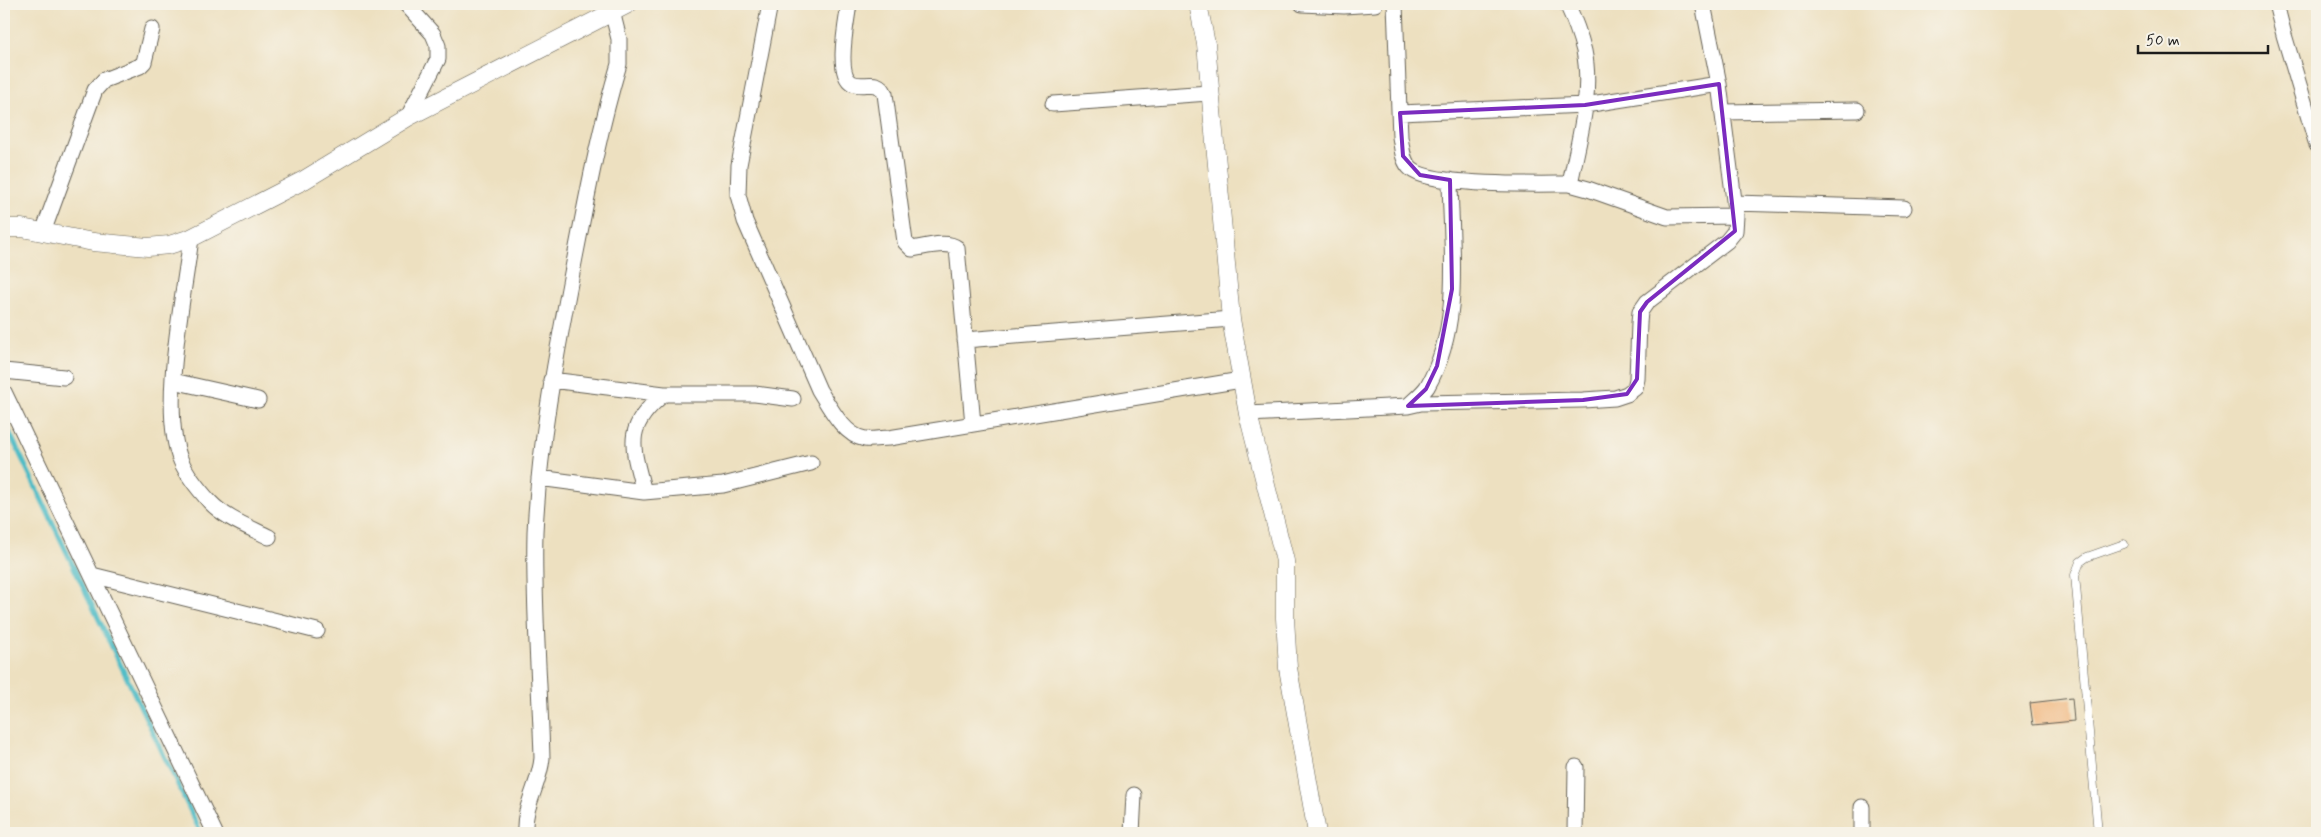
<svg xmlns="http://www.w3.org/2000/svg" width="2321" height="837" viewBox="0 0 2321 837" font-family="Mynerve,sans-serif">
<rect width="100%" height="100%" fill="#f7f3e8"/>
<filter id="ink" filterUnits="userSpaceOnUse"><feTurbulence type="fractalNoise" baseFrequency=".02" numOctaves="2"/><feDisplacementMap in="SourceGraphic" scale="10" xChannelSelector="R" yChannelSelector="G"/><feConvolveMatrix kernelMatrix="1 2 1 2 8 2 1 2 1" color-interpolation-filters="sRGB"/></filter>
<filter id="wash" filterUnits="userSpaceOnUse"><feTurbulence type="fractalNoise" baseFrequency=".0096" numOctaves="4" result="noise"/><feDisplacementMap in="SourceGraphic" scale="20" xChannelSelector="R" yChannelSelector="G"/><feGaussianBlur stdDeviation="1.12" result="paint"/><feColorMatrix in="noise" values="0 0 0 0 0 0 0 0 0 0 0 0 0 0 0 0 0 1.4 0 .05"/><feComposite in="paint" operator="in"/></filter>
<g filter="url(#wash)">
<rect width="100%" height="100%" fill="#ede0c0"/>
<g fill="none" stroke-linecap="round" stroke-linejoin="round">
<path stroke="#4ebcc6" stroke-width="5" d="M4,421L201,833"/>
</g>
<g id="blocks">
<path fill="#f1b57b" d="M2072,698L2074,721L2033,725L2030,703Z"/>
</g>
</g>
<g filter="url(#ink)">
<use href="#blocks" fill-opacity="0" stroke="#656155" stroke-width="1"/>
<g fill="none" stroke-linecap="round" stroke-linejoin="round">
<defs>
<path id="service" d="M2098,833L2075,575L2080,562L2087,557L2124,544"/>
<path id="minor" d="M406,4L433,34L438,46V59L408,117
M770,4L739,165L738,195L745,221L819,390C829,406 844,436 865,439C872,440 881,438 889,438L1241,380
M849,4C847,20 835,74 852,83C864,89 878,77 885,94L905,242L912,249C925,247 947,240 957,248L973,424
M1302,4L1344,6L1375,4
M1395,4L1400,137C1402,147 1402,161 1411,169C1431,187 1538,184 1570,184L1588,189L1667,217L1736,216
M1567,4C1574,19 1580,35 1584,51C1593,94 1578,142 1570,184
M2276,4L2284,35L2317,145
M1053,104L1209,93
M1723,112L1857,110
M1400,113L1585,105L1719,84
M1734,203L1904,208
M43,232L95,90L104,80L140,66L144,62L152,29
M191,238C184,296 159,410 181,461C187,475 200,491 210,502C225,518 249,527 269,537
M965,340L1231,319
M4,371L64,377
M551,380L664,394H755L793,399
M173,381L258,400
M4,392L215,833
M1408,406C1414,400 1422,394 1427,387C1463,325 1451,249 1450,180
M1248,414L1408,406L1421,403L1583,400L1615,398L1627,394L1635,388L1637,379L1639,323L1640,312L1647,302L1727,241L1735,231L1736,216L1719,84L1703,4
M539,478L644,492L723,485L811,463
M644,492C632,446 623,427 664,394
M92,575L317,631
M525,833C523,806 540,784 542,758C540,683 533,607 535,532C539,446 555,362 571,278C585,207 598,134 619,64V39L612,11
M1132,833L1134,795
M1575,833L1576,767
M1862,833V807"/>
<path id="tertiary" d="M1198,4L1206,44L1231,319L1248,414L1285,561V618L1288,668L1317,833
M4,228H22L93,242L148,247L169,245L191,238L304,180L408,117L628,4"/>
</defs>
<use href="#service" stroke="#656155" stroke-width="9"/>
<use href="#minor" stroke="#656155" stroke-width="17"/>
<use href="#tertiary" stroke="#656155" stroke-width="19"/>
<use href="#service" stroke="#fff" stroke-width="8"/>
<use href="#minor" stroke="#fff" stroke-width="15"/>
<use href="#tertiary" stroke="#fff" stroke-width="18"/>
</g>
</g>
<path fill="none" stroke="#7b2cbf" stroke-width="4" stroke-linejoin="round" d="M1719,84L1735,231L1647,302L1640,312L1637,379L1627,394L1583,400L1408,406L1426,389L1437,366L1452,289L1450,180L1420,175L1403,156L1400,113L1585,105Z"/>
<rect width="2321" height="837" fill="none" stroke="#f7f3e8" stroke-width="20"/>
<path d="M2138 45v8h130v-8" fill="none" stroke="#1c1c1c" stroke-width="2.5"/>
<text x="2146" y="45" font-size="15" fill="#1c1c1c" stroke="#f7f3e8" stroke-width="4" paint-order="stroke">50 m</text>
</svg>
